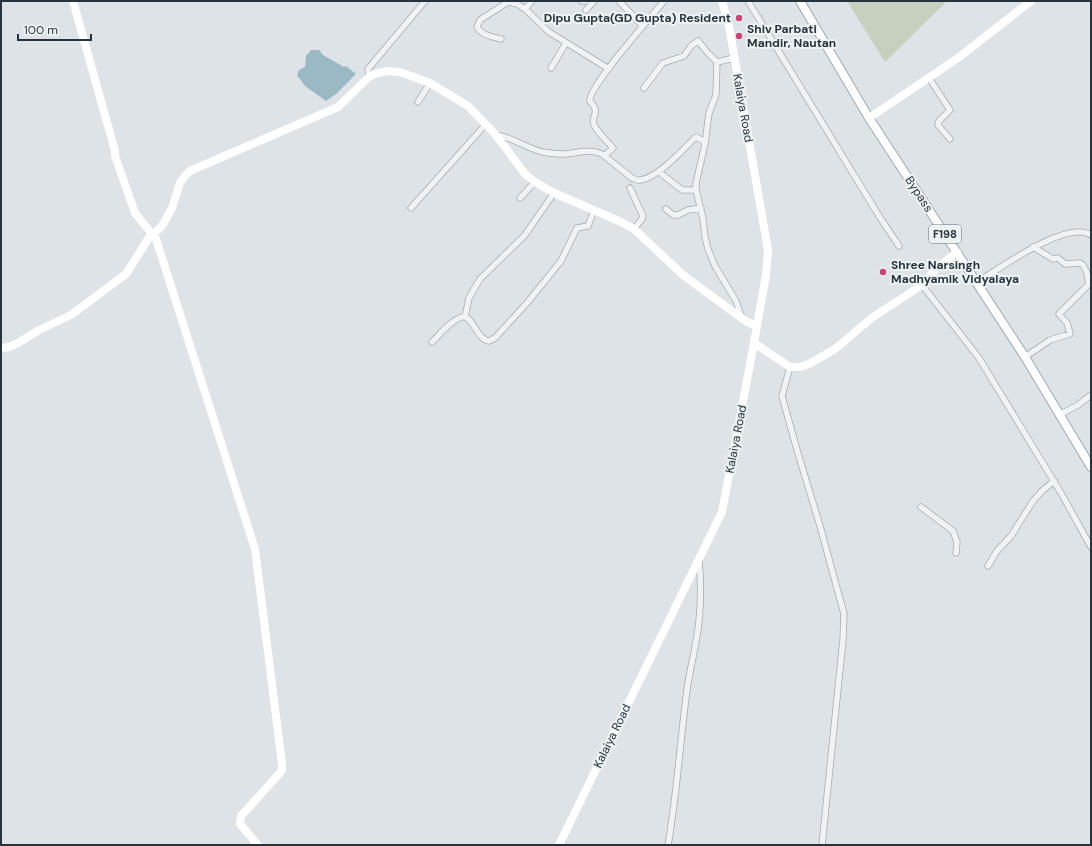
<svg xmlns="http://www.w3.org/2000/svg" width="1092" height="846" viewBox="0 0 1092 846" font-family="'DM Sans',sans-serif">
<rect width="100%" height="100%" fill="#dee3e7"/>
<path fill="#c7d0bf" d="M847,1H947L885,62Z"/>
<path fill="#9ab9c5" d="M311,50H319L323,55L344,67L346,66L356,74L336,94L326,101L305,86L297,75L299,70L305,67L306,56Z"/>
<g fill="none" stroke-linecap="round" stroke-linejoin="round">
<defs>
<path id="street" d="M582,1H586
M619,1L643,26
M748,1L879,216L899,246
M525,9L549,32L609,69
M586,10L594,1
M501,39C493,37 481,35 477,27L480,20L508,2L517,4L525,9L532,1
M734,58L717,62L716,95L709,113L705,144L696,183V190L703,219L705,237L708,249L715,266L736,301L742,318
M551,68L566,43
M369,77L368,69L425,1
M929,78L950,110L939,121L938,125L950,139
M644,88L663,63L684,56L691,46L698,41L707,52L717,62
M418,102L430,83
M496,135C513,137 527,149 543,152C549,153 556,154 562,154C575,154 588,148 602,154L632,178C635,179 638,181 641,180C660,176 682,150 696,137L705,142
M604,156L613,148C607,141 598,133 594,125C590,115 602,114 590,101C588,87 651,17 664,1
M659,172L682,190H696
M630,188L643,216L642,219L634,229
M520,198L535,182
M411,208L486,124
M666,209L673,215H678L688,210L701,208
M976,283C999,269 1067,219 1091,235
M922,285L979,358L1061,493L1091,547
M465,317L469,298L480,279L525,235L554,193
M432,342C441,333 450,321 462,317C472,313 477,341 489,341C491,340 493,339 495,338L527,303L561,261L577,228L588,226L594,210
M1025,357L1050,340L1070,334L1067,323L1059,314L1089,284L1087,273L1083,265L1080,263L1065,264L1058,258L1053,259L1033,247
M790,367L782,396L797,450L820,526L844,614L843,640L822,845
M1059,415L1078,405L1091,395
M921,507L953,531L957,542L956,553
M988,566L997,551L1011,536L1033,501L1042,491L1054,481
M668,845C677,794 680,742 687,690C690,667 697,644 699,621C701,601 701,580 699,560"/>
<path id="primary" d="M800,1L869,118L1025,357L1091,467"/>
</defs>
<use href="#street" stroke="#a4abb1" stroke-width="7"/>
<use href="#primary" stroke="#9daab2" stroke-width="10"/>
<use href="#street" stroke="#f0f3f5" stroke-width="5.5"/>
<path stroke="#fff" stroke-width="8" d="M73,1L115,151V156L135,213L156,239L255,549L282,764V770L279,774L241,816L240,824L258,845
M869,118L958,58L1031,1
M754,343L790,367H800L809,364L835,349L873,317L922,285L936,269L957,252
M1,348L9,347L18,343L39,330L71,315L126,274L148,239L162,226L172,208L180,183L185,176L190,171L338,107L369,77L375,74L387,71L400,72L430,83L468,106L496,135L525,174L535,182L554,193L619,221L634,229L683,275L702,289L747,322L757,326
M559,845L722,512L754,343L766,275L768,250L729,26L722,1"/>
<use href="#primary" stroke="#fff" stroke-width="8"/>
</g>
<g fill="#c84777" stroke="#edf2f4" stroke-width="1.5">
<circle cx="739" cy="18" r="4"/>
<circle cx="739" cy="36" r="4"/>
<circle cx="883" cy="272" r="4"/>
</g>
<g text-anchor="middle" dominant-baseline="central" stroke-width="4" stroke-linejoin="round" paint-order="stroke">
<rect fill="#edf2f4" stroke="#636d74" stroke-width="1" x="929" y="225" width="32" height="18" rx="3"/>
<g font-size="11" font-weight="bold" fill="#28343d">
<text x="945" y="234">F198</text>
</g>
<g font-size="12" font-weight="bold" fill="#28343d" stroke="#edf2f4" text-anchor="start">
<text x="731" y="18" text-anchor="end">Dipu Gupta(GD Gupta) Resident</text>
<text x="747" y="29">Shiv Parbati<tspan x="747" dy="14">Mandir, Nautan</tspan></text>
<text x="891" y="265">Shree Narsingh<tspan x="891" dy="14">Madhyamik Vidyalaya</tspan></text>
</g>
<g font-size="12" fill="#28343d" stroke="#edf2f4">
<text transform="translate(743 108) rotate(80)">Kalaiya Road</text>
<text transform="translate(919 194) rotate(57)">Bypass</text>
<text transform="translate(736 439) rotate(-79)">Kalaiya Road</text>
<text transform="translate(612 736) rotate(-64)">Kalaiya Road</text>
</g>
</g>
<rect width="1092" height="846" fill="none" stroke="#28343d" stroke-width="4"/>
<path d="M18 34v6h73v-6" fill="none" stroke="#28343d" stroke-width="2"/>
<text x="24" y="34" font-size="12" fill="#28343d" stroke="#edf2f4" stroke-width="3" paint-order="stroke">100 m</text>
</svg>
